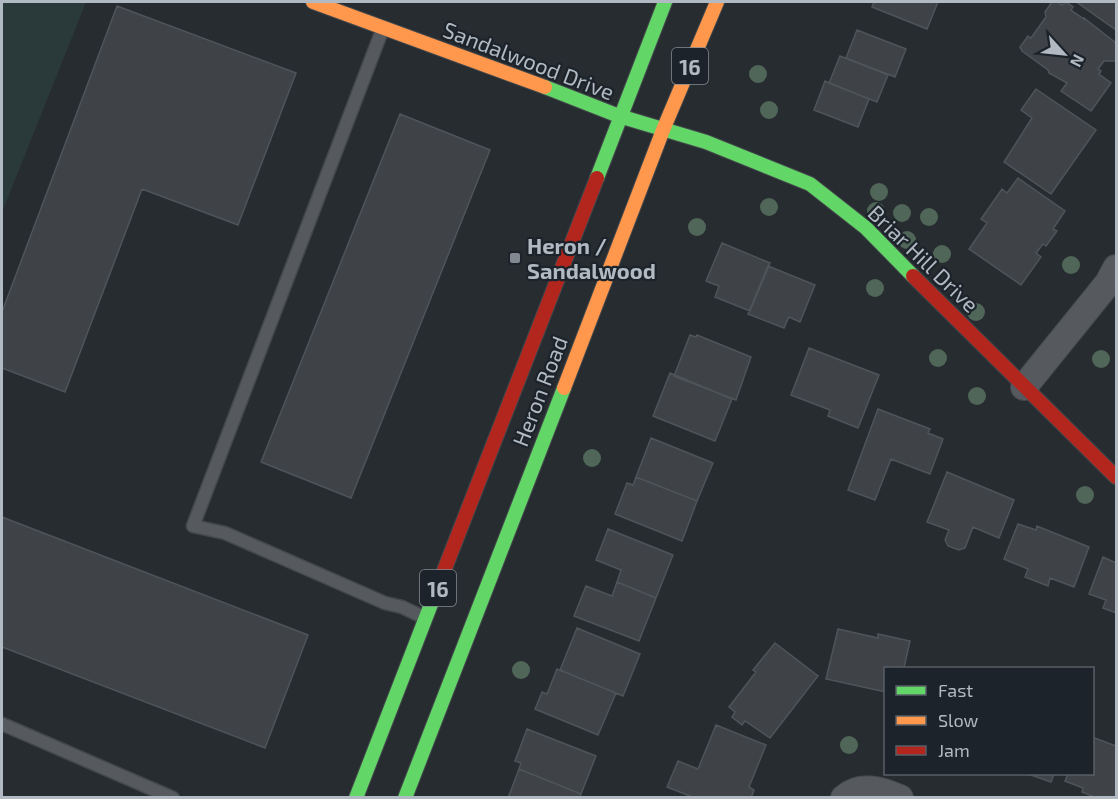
<svg xmlns="http://www.w3.org/2000/svg" width="1118" height="799" viewBox="0 0 1118 799" font-family="'Exo 2',sans-serif">
<rect width="100%" height="100%" fill="#272c31"/>
<path fill="#2a3a3a" d="M2,2H86L2,212Z"/>
<path fill="#3f4348" stroke="#4f5459" stroke-width="1.5" d="M874,2H938L927,29L872,7Z
M1052,2H1058L1062,5L1066,2L1073,7L1071,10L1084,19V18L1116,43V59L1115,61H1104L1098,69L1101,71L1099,74L1111,83L1091,111L1061,91L1067,83L1049,73L1048,70L1022,51L1020,47L1028,36L1031,38L1046,17L1045,12Z
M1080,2H1116V30L1078,3Z
M117,6L296,73L238,225L142,189L65,392L2,368V312Z
M857,30L906,49L895,77L846,58Z
M840,56L888,75L877,102L829,83Z
M825,81L869,99L858,127L814,110Z
M1036,89L1096,130L1051,194L1004,162L1032,118L1021,110Z
M400,114L490,150L351,498L261,462Z
M1018,178L1065,211L1053,229L1057,231L1046,246L1043,244L1036,253L1041,257L1021,285L969,249L987,223L981,219L1002,189L1007,193Z
M722,243L770,263L750,311L715,297L719,286L706,281Z
M768,266L815,285L800,322L789,317L784,328L748,314Z
M690,335L696,337L697,335L751,357L736,400L674,376Z
M809,348L879,375L858,428L828,416L830,410L791,395Z
M670,373L732,399L715,441L653,416Z
M878,409L930,429L928,433L943,439L930,474L891,459L875,500L848,490Z
M651,438L713,463L697,501L636,477Z
M947,472L1014,500L999,538L973,527L965,548L959,550L948,546L945,540L949,530L927,522Z
M636,477L697,501L682,541L615,514L627,483L633,485Z
M2,517L308,635L265,748L2,647Z
M1018,524L1036,530L1037,526L1089,547L1074,587L1050,578L1048,586L1025,577L1028,569L1004,559Z
M608,529L673,555L656,598L617,582L621,570L596,560Z
M1103,557L1116,563V613L1103,608L1106,600L1089,594Z
M617,582L656,598L639,641L574,616L586,586L612,596Z
M577,628L640,654L623,696L560,670Z
M838,629L878,638V634L910,641L904,668H886V692L826,679Z
M775,643L818,676L770,738L745,721L742,725L732,717L735,712L729,707L756,672L753,670Z
M557,669L616,693L598,735L535,709L542,692L547,694Z
M716,725L766,745L749,787L754,790L751,798H695L667,787L678,761L698,769Z
M527,729L596,756L581,794L519,769L521,763L515,761Z
M1092,737L1116,746V798H1097L1082,792L1083,788L1065,781L1068,774H1092Z
M519,769L581,794L580,798H508Z
M1028,774H1054L1051,782Z"/>
<g fill="none" stroke-linecap="round" stroke-linejoin="round">
<defs>
<path id="lane" d="M383,28L193,526L225,533L385,603L402,607L425,618
M2,724L173,798"/>
<path id="street" d="M1024,387L1108,283L1116,268
M844,798C860,783 882,790 900,798"/>
<path id="fast" d="M545,87L619,116L706,142L810,184L866,228L913,276
M597,178L665,2
M356,798L440,581
M405,798L564,388"/>
<path id="slow" d="M313,2L545,87
M564,388L663,130L717,2"/>
<path id="jam" d="M913,276L1116,477
M440,581L597,178"/>
</defs>
<use href="#lane" stroke="#44484c" stroke-width="15"/>
<use href="#street" stroke="#44484c" stroke-width="28"/>
<use href="#fast" stroke="#44484c" stroke-width="16"/>
<use href="#slow" stroke="#44484c" stroke-width="16"/>
<use href="#jam" stroke="#44484c" stroke-width="16"/>
<use href="#lane" stroke="#565a5f" stroke-width="12"/>
<use href="#street" stroke="#565a5f" stroke-width="26"/>
<use href="#fast" stroke="#63d668" stroke-width="14"/>
<use href="#slow" stroke="#ff974d" stroke-width="14"/>
<use href="#jam" stroke="#b3261e" stroke-width="14"/>
</g>
<g fill="#506658">
<circle cx="758" cy="74" r="9"/>
<circle cx="769" cy="110" r="9"/>
<circle cx="879" cy="192" r="9"/>
<circle cx="769" cy="207" r="9"/>
<circle cx="876" cy="211" r="9"/>
<circle cx="902" cy="213" r="9"/>
<circle cx="929" cy="217" r="9"/>
<circle cx="697" cy="227" r="9"/>
<circle cx="907" cy="240" r="9"/>
<circle cx="942" cy="254" r="9"/>
<circle cx="1071" cy="265" r="9"/>
<circle cx="875" cy="288" r="9"/>
<circle cx="976" cy="312" r="9"/>
<circle cx="938" cy="358" r="9"/>
<circle cx="1101" cy="359" r="9"/>
<circle cx="977" cy="396" r="9"/>
<circle cx="592" cy="458" r="9"/>
<circle cx="1085" cy="495" r="9"/>
<circle cx="521" cy="670" r="9"/>
<circle cx="849" cy="745" r="9"/>
</g>
<rect fill="#81888f" stroke="#1c232a" stroke-width="2" x="509" y="252" width="12" height="12" rx="3"/>
<g text-anchor="middle" dominant-baseline="central" stroke-width="4.5" stroke-linejoin="round" paint-order="stroke">
<g fill="#1c232a" stroke="#848c94" stroke-width="1.5">
<rect x="672" y="48" width="36" height="36" rx="4.5"/>
<rect x="420" y="570" width="36" height="36" rx="4.5"/>
</g>
<g font-size="21" font-weight="bold" fill="#b1b9c2">
<text x="690" y="66">16</text>
<text x="438" y="588">16</text>
</g>
<g font-size="22" fill="#b1b9c2" stroke="#1c232a">
<text transform="translate(529 60) rotate(21)">Sandalwood Drive</text>
<text transform="translate(924 258) rotate(44)">Briar Hill Drive</text>
<text transform="translate(539 391) rotate(-69)">Heron Road</text>
</g>
<g font-size="22" font-weight="bold" fill="#b1b9c2" stroke="#1c232a" text-anchor="start">
<text x="527" y="245">Heron /<tspan x="527" dy="25">Sandalwood</tspan></text>
</g>
</g>
<rect width="1118" height="799" fill="none" stroke="#b1b9c2" stroke-width="6"/>
<rect x="884" y="667" width="210" height="108" fill="#1c232a" stroke="#585f67" stroke-width="1.5"/>
<rect x="896" y="686" width="30" height="9" fill="#63d668" stroke="#585f67" stroke-width="1.5"/>
<text x="938" y="697" font-size="18" fill="#b1b9c2">Fast</text>
<rect x="896" y="716" width="30" height="9" fill="#ff974d" stroke="#585f67" stroke-width="1.5"/>
<text x="938" y="727" font-size="18" fill="#b1b9c2">Slow</text>
<rect x="896" y="746" width="30" height="9" fill="#b3261e" stroke="#585f67" stroke-width="1.5"/>
<text x="938" y="757" font-size="18" fill="#b1b9c2">Jam</text>
<g transform="translate(1064 54) rotate(117)" stroke="#1c232a" stroke-width="4.5" paint-order="stroke">
<path d="M0-4.5L10 22L0 15L-10 22Z" fill="#b1b9c2"/>
<text y="-9" font-size="16" font-weight="bold" text-anchor="middle" fill="#b1b9c2">N</text>
</g>
</svg>
